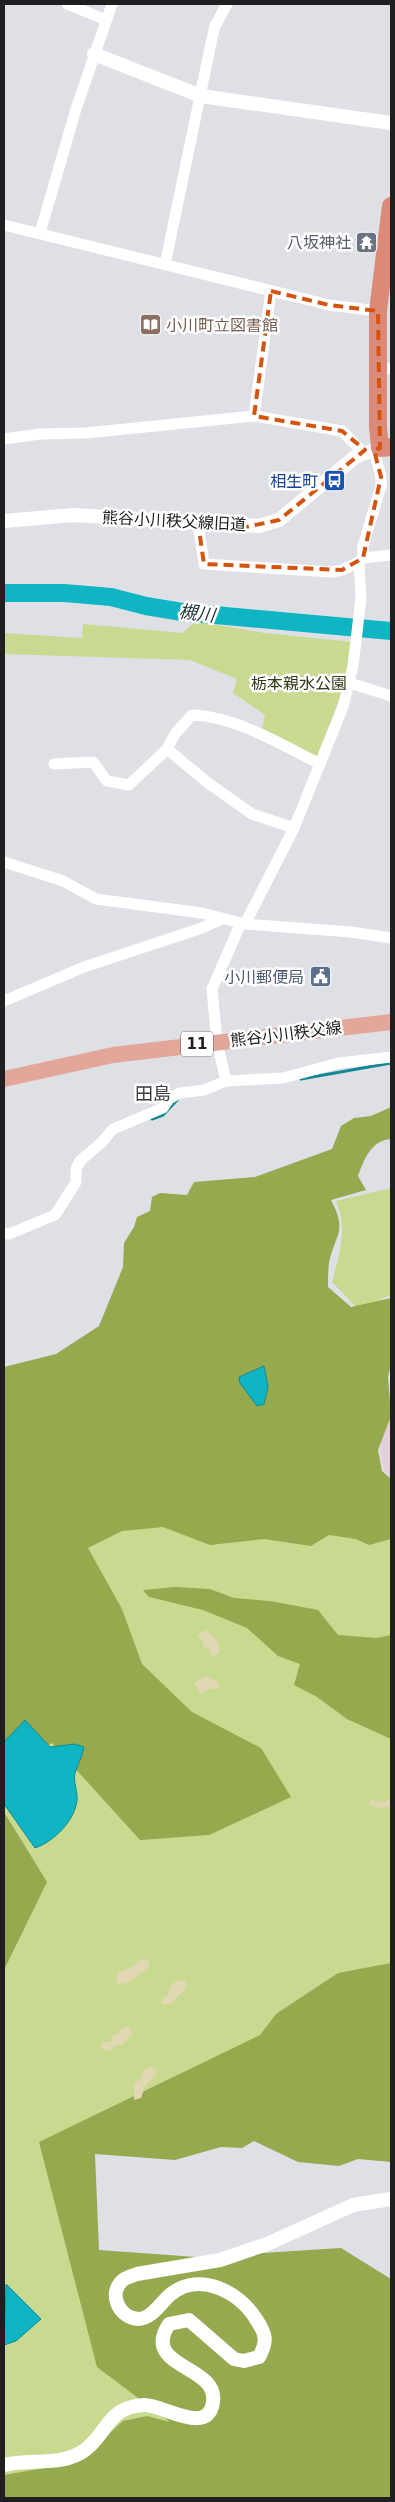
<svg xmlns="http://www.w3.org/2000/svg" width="395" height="2502" viewBox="0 0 395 2502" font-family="'DejaVu Sans','Noto Sans JP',sans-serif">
<rect width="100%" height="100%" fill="#dfe0e6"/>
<path fill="#e5cfdd" d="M391,1369V1477L384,1470L380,1454Z"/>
<path fill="#c7da8f" d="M199,622L265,633L353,642L349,674L317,756L262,730L265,715L233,693L237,679L190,660L4,654V633L82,638L83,624L183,633L191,625Z
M391,1188V1295L358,1309L332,1282C339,1256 348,1227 336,1201Z
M391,1502V1991L78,2136L88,2257L321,2498H4V1677L90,1507Z"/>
<path fill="#95a94f" d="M391,1107V1139C371,1140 364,1160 358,1176L366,1190L331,1200C348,1232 335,1234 329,1263C328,1271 328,1279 328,1287L351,1307L391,1298V1364L388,1377L391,1416L378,1450L382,1471L391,1479V1539L369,1545L356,1539L329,1535L311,1546L264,1539L210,1545L163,1527L122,1531L88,1548L122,1609L142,1664L192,1712L261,1748L291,1797L209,1835L140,1840L52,1743L4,1771V1367L56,1354L99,1326L123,1267L124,1243L134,1227L137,1217L150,1211L152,1197L160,1193L187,1195L194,1182L255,1177L332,1149L341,1126L354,1118L371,1116Z
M175,1587L210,1589L234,1598L270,1601L318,1610L338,1635L376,1638L391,1635V1739L347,1719L317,1697L294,1685L300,1664L278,1656L247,1628L203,1610L149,1597L143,1590Z
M4,1812L47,1882L4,1970Z
M391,1963V2162L358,2159L339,2166L298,2162L254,2141L242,2148L221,2147L175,2160L95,2154L99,2250L196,2257L341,2248L391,2279V2498H4V2475L78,2462L123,2421L147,2416L170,2422L97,2367L39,2142L260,2035L276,2014L338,1973Z"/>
<path fill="#e1d7b2" d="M207,1630L217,1641L220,1652L215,1656L210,1653L209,1648L203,1647V1641L198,1637L200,1633Z
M206,1676L218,1682L219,1687L217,1689H209L201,1695L194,1683Z
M389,1799H391L390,1807L377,1808L368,1804L371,1800L385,1802Z
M142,1959L149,1961V1968L127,1983L119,1984L116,1982L117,1973L134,1966Z
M181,1980L186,1982V1988L171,2004H162L161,2000L167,1996L171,1984Z
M129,2027L133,2034L126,2040L123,2045L116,2046L107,2051L101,2048V2043L111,2041L114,2034L119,2033L122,2028Z
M149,2067L156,2069L157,2073L145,2087L141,2098L134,2100V2083L140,2080L143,2071Z"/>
<path fill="#0fb5c3" stroke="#148892" d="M264,1366L268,1387L264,1404L257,1406L240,1383L239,1377Z
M25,1720L50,1747L75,1744L84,1747C82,1757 78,1764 75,1773C73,1782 78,1792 77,1800C75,1821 53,1842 35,1848L4,1804V1742Z
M6,2284L41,2319L16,2341L4,2345Z"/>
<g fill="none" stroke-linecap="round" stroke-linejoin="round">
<path stroke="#148892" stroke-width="3" d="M301,1079L391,1063
M152,1119L163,1115L178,1099"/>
<path stroke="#0fb5c3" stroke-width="18" d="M4,593H64L111,597L146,606L182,612L391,631"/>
<path stroke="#fff" stroke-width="11" d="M67,4L106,20
M4,225L329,305L378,311
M40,233L76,109L112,4
M165,265L211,43L215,26L227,4
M379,371L391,368
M254,416L271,291
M4,439L40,434L86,433L254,416L342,431L364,453
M374,450L381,477V486L363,546V558L359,562L361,598L353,666L343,707L294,828L245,924L351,932L391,938
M198,523L204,564L332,572L342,570L359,562
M363,558L391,555
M350,683L391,696
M167,749L208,783L252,814L294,828
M54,764L93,762L107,781L129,785L167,749L175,734L192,715C235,716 282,745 320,764
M4,862L63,881L96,899L202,913L245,924
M4,1001L84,967L202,928L222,919
M226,1081L217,1042L212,989L241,923
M4,1233L9,1234L55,1215L76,1182V1169L80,1161L102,1142L113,1129L163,1108L169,1099L180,1093L204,1090L226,1081L283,1078L339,1063L391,1057"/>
<path stroke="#fff" stroke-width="14" d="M94,54L201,96L391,123
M4,521L73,515L259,526L279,520L355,457L380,448
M4,2465C30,2458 62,2467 85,2450C108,2433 107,2407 144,2405C162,2404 208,2437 213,2402C219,2365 140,2368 169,2324L189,2320L234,2359L244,2361L259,2357C268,2341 266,2334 256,2319C239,2292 200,2271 171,2294C161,2302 152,2319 138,2319C118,2317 108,2293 123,2280C127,2277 132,2276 137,2274L220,2260L267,2244L353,2205L391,2199"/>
<path stroke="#e3a799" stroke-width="16" d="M4,1079L113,1055L391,1022"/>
<path stroke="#da8a77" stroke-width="18" d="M391,206L378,311V427L380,448L391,447"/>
</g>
<path fill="none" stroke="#d4530e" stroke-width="4" stroke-dasharray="10 6" stroke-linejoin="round" d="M271,291L329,305L378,311L380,448L374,450L381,477L363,558L342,570L204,564L198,523L246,527L279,520L365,450L342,431L254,416Z"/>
<defs>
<symbol id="temple-square" viewBox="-11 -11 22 22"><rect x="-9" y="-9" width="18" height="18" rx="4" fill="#6b7280" stroke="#fff"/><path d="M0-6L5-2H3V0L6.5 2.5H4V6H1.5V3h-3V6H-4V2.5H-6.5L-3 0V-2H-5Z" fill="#fff"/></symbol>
<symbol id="library-square" viewBox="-11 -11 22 22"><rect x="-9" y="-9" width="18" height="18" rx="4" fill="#8d6e63" stroke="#fff"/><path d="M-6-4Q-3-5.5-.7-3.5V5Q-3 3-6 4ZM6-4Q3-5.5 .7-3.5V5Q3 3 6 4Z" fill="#fff"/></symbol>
<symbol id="bus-square" viewBox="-11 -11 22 22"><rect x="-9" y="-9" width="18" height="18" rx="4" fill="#1a4fb4" stroke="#fff"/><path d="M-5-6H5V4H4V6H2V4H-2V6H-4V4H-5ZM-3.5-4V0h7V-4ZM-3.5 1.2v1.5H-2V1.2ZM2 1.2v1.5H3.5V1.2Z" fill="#fff"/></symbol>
<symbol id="civic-square" viewBox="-11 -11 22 22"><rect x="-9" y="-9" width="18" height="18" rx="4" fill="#5c6f8a" stroke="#fff"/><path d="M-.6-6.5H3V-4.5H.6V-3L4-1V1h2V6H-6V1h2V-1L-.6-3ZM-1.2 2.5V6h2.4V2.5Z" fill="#fff"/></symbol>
</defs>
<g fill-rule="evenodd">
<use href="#temple-square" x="354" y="230" width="25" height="25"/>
<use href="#library-square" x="138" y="312" width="25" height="25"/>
<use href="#bus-square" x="322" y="468" width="25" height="25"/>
<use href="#civic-square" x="308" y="964" width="25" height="25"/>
</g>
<g text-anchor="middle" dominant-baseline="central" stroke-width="5" stroke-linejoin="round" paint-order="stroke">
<rect fill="#fff" stroke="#626264" stroke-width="1" x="181" y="1031.5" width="32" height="25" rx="4"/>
<g font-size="15" font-weight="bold" fill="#1f1f21">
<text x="197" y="1044">11</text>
</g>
<g font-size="16" fill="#5b616d" stroke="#fff" text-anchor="end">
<text x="351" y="242">八坂神社</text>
</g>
<g font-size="16" fill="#785e54" stroke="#fff" text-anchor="start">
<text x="166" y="325">小川町立図書館</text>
</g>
<g font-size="16" fill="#164399" stroke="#fff" text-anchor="end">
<text x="318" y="481">相生町</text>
</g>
<g font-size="16" fill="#1f1f21" stroke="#fff">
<text transform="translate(174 521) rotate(3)">熊谷小川秩父線旧道</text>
<text transform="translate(286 1034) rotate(-7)">熊谷小川秩父線</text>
</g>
<g font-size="16" fill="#323b15" stroke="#fff">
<text x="299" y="683">栃本親水公園</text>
</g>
<g font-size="16" fill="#4e5e75" stroke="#fff" text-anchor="end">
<text x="304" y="977">小川郵便局</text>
</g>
<g font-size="18" font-style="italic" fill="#1c3436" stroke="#fff">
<text transform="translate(197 613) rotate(7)">槻川</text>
</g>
<g font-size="18" fill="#39393e" stroke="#fff">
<text x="153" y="1093">田島</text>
</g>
</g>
<rect width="395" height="2502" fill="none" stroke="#1f1f21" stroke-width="10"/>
</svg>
